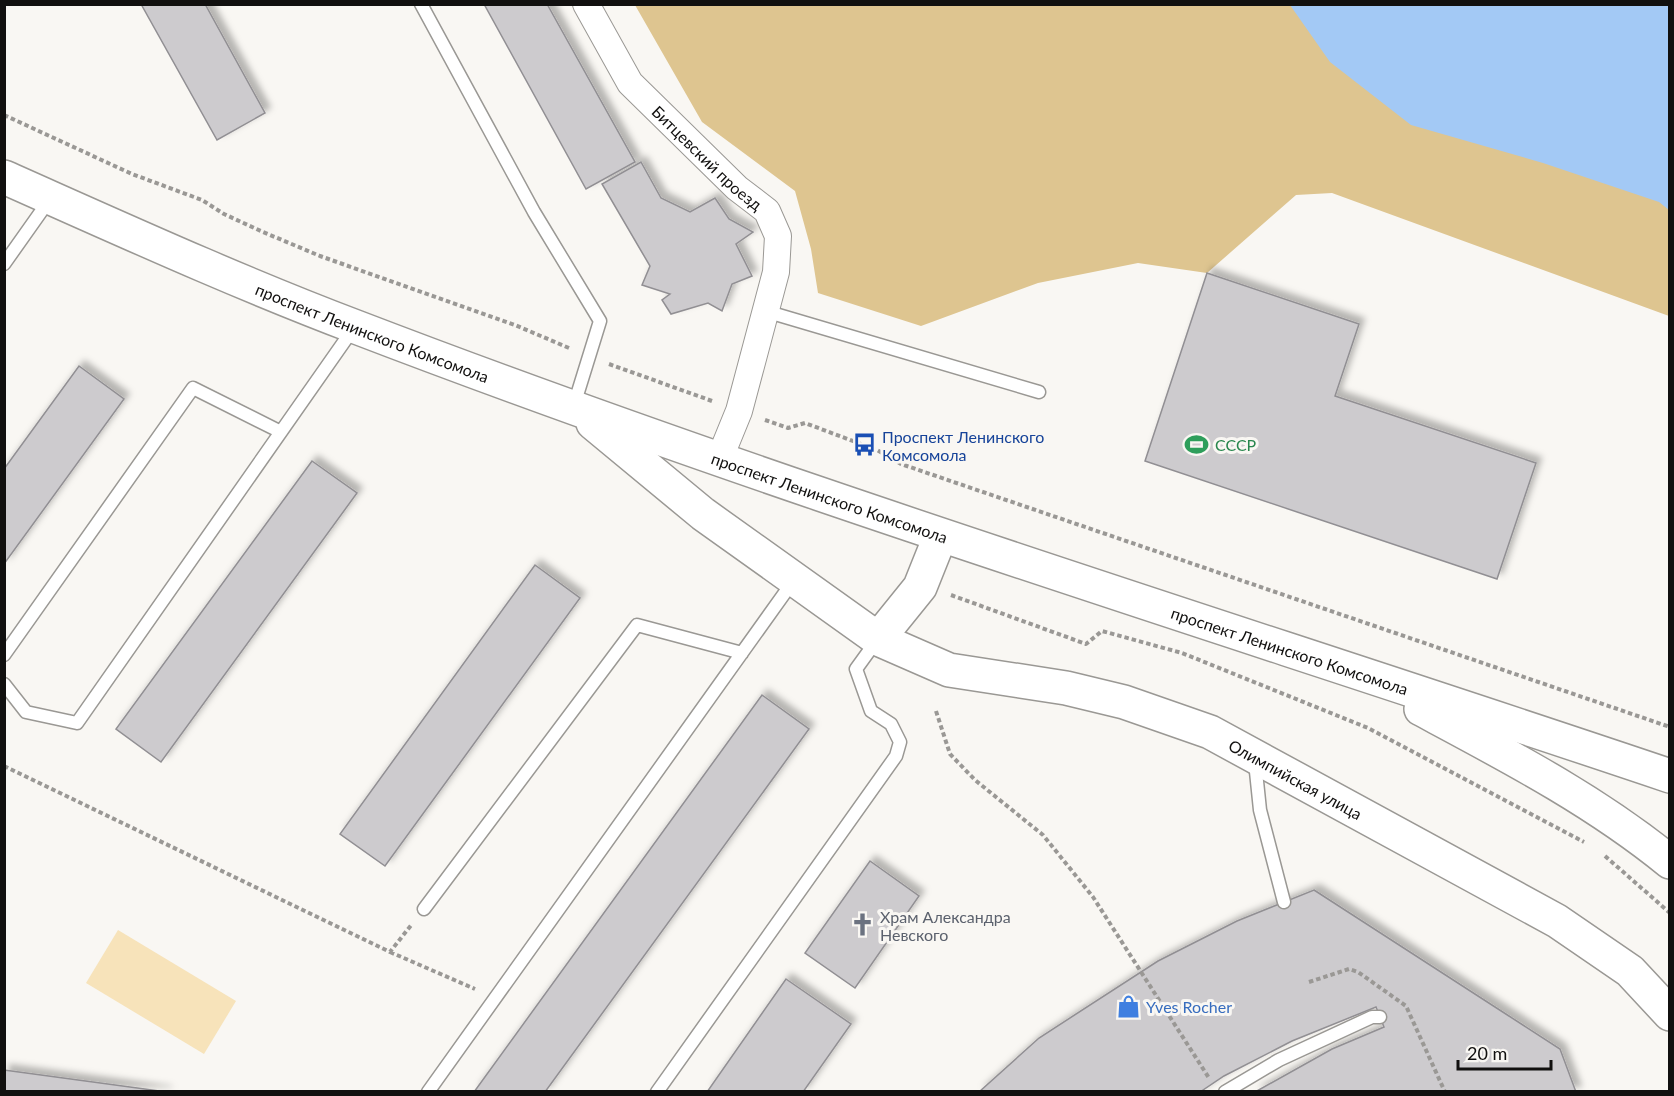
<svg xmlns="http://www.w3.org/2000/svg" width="1674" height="1096" viewBox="0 0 1674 1096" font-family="Lato,sans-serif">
<defs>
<filter id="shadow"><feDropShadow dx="5.5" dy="-5.5" stdDeviation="3" flood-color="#0004"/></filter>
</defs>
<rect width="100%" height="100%" fill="#f9f7f3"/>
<path fill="#f7e3ba" d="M118,930L236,1001L204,1054L86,983Z"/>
<path fill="#dec590" d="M635,5H1669V316L1332,193L1296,195L1207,273L1138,263L1038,283L921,326L818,293L811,249L795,191L702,122Z"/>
<path fill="#a3c9f5" d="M1290,5H1669V210L1659,202L1543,163L1411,125L1330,62Z"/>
<path fill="#cdcbce" stroke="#918f93" stroke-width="1.5" filter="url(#shadow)" d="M141,4H205L265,113L217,140Z
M484,4H547L635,162L586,189Z
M641,162L661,198L690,212L715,198L729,219L753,232L736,244L752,276L732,284L722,311L708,303L671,314L662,300L670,294L642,285L650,266L602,184Z
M1207,273L1359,324L1335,396L1536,463L1497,579L1145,461Z
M79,366L124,399L4,564V469Z
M312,461L357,493L161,762L116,729Z
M535,565L580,598L385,866L340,834Z
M762,695L809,729L545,1092H474Z
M870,861L919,896L855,988L805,953Z
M1314,890L1560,1049L1576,1092H1255L1332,1049L1384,1027L1376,1007L1292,1041L1224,1076L1200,1092H979L1039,1038L1158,961L1237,921Z
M786,979L851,1024L803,1092H707Z
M4,1070L167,1092H4Z"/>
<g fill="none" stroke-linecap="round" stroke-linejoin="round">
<defs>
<path id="lane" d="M421,4L534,212L600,321L574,405
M4,264L50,199
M765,311L1039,392
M4,655L193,388L281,432
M4,684L26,712L77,723L353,329
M1255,762L1260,810L1284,902
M424,909L637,625L742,653
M428,1092L794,580
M657,1092L896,756L900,742L891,724L871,711L856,669L877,640
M1225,1092L1279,1060L1372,1017H1380"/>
<g id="street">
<path id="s1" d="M586,4L630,83L737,188L767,211L778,236L776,272L739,411L719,460"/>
</g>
<g id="secondary">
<path id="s2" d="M4,177C121,229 237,282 356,327C789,493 1231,628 1670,776"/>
<path id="s3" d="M593,423L703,514L878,639L949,670L1066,688L1124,702L1210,732L1557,921L1630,971L1670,1014"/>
<path d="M878,639L920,587L940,537"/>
<path d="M1421,709C1507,755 1594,800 1670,862"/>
</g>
</defs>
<use href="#lane" stroke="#9a9894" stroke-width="15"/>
<use href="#street" stroke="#9a9894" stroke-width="28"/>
<use href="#secondary" stroke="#9a9894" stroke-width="36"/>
<path stroke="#9a9895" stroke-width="4" stroke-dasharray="4.5 3" stroke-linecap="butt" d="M4,115L132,174L202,200L224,214L263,232L320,256L515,325L569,348
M609,364L712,401
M765,420L788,428L805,423L877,450L901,464L1670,727
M951,595L1086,644L1102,631L1182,653L1368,728L1584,842
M936,711L950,754L975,780L1043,835L1093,897L1209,1078
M4,766L390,952L412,924
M1605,856L1670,913
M390,952L475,989
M1309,982L1349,969L1358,972L1406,1006L1445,1092"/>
<use href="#lane" stroke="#fff" stroke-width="12"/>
<use href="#street" stroke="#fff" stroke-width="26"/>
<use href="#secondary" stroke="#fff" stroke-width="33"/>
</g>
<defs>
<symbol id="stadium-bare" viewBox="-9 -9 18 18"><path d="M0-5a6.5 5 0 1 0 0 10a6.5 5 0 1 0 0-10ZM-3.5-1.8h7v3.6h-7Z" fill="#2e9e5b" stroke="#f9f7f3" stroke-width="2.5" paint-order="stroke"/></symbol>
<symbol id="bus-bare" viewBox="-9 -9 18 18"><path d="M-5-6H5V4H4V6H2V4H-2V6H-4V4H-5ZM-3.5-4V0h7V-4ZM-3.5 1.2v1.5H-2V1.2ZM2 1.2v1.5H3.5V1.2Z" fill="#1a4fb4" stroke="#f9f7f3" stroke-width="2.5" paint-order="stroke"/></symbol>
<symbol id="church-bare" viewBox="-9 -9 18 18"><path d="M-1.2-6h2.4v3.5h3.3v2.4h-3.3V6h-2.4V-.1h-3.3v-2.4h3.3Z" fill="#6b7280" stroke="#f9f7f3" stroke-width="2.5" paint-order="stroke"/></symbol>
<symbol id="shop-bare" viewBox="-9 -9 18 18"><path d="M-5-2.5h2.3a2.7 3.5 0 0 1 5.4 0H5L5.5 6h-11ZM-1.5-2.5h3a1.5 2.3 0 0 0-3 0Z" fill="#3f7fe0" stroke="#f9f7f3" stroke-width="2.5" paint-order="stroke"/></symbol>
</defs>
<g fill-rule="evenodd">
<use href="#stadium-bare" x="1180" y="428" width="33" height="33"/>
<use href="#bus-bare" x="848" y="428" width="33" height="33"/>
<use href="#church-bare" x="846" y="908" width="33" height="33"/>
<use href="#shop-bare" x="1112" y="990" width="33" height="33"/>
</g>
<g text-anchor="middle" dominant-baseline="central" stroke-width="6" stroke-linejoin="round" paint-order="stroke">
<g font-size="16" fill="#11100f" stroke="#f9f7f3">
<text stroke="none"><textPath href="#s1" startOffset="198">Битцевский проезд</textPath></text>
<text stroke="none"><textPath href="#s2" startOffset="400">проспект Ленинского Комсомола</textPath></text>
<text stroke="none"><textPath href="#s2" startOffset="886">проспект Ленинского Комсомола</textPath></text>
<text stroke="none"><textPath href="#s2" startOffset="1371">проспект Ленинского Комсомола</textPath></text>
<text stroke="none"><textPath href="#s3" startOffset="802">Олимпийская улица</textPath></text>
</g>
<g font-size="16" fill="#164399" stroke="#f9f7f3" text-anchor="start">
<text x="882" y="436">Проспект Ленинского<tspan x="882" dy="18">Комсомола</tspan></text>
</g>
<g font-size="16" fill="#27864d" stroke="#f9f7f3" text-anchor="start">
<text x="1215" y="444">СССР</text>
</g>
<g font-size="16" fill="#5b616d" stroke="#f9f7f3" text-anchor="start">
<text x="880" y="916">Храм Александра<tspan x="880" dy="18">Невского</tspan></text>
</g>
<g font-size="16" fill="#366cbe" stroke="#f9f7f3" text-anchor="start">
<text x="1146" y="1006">Yves Rocher</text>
</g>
</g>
<rect width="1674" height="1096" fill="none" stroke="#11100f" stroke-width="12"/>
<path d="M1458 1060v9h93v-9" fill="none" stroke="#11100f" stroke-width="3"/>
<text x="1467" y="1060" font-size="18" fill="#11100f" stroke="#f9f7f3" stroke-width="4.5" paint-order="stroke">20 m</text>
</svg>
